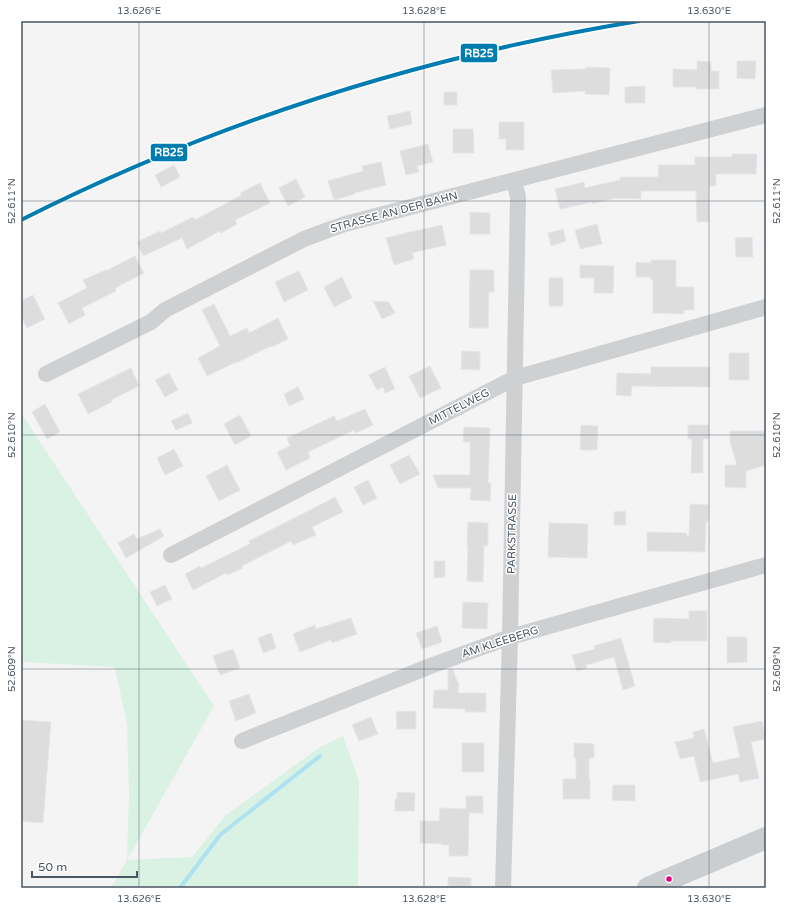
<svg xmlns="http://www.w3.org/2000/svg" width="787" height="909" viewBox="0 0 787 909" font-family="'Varela Round',sans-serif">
<rect width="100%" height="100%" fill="#f4f4f4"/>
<path fill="#d9f2e3" d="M21,413L214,706L127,860L192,857L226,815L320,747L343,736L359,781L358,888H111L127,860L129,793L127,725L115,667L21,662Z"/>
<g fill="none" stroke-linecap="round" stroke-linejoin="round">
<path stroke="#aee2f0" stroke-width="4" d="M180,888L220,835L320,756"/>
</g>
<path fill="#ddddde" stroke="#e5e6e7" d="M697,61L711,62V71H719V89H696V87H673V69L697,70Z
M737,61H756L755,79L737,78Z
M586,67L610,68L609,95L585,94V91L553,93L551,70L586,69Z
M645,86V103H625V87Z
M444,92H457V105H444Z
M410,111L412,124L390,129L387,116Z
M499,122H524V150H506V139H499Z
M453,129H473L474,153H453Z
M428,144L433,162L417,166L419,172L406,175L400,151Z
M732,154H757L756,174H716V186H709V222H697L696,191H641V199L616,198L592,204V202L560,209L555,189L584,182L585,188L620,180V177H658L659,165H695V157H732Z
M381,162L386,185L354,193L355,194L334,200L328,181L363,171L362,166Z
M174,165L180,177L161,187L155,175Z
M296,179L305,197L288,206L279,188Z
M260,183L270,203L235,220L237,224L221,233L220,231L187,249L182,238L143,256L137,242L160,231L161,233L193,217L195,220L242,195L240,193Z
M470,212L490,213V234H470Z
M597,224L602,244L580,249L575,230Z
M442,225L446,245L412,253L414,259L394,265L386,238L406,233Z
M563,229L566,241L551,246L548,233Z
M752,237L753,257H736L735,238Z
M135,256L144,273L115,288L116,291L82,308L85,315L69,324L58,303L87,288L83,280L106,270V271Z
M651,260H676V287H694V310H684V314L653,313V280H651V277H636V262L651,263Z
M580,265L614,266L613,293H594V278H580Z
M470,270H494V292H489L488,328H469Z
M299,271L308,290L284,302L275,282Z
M342,277L352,298L334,307L324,287Z
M549,278H563V306H549Z
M33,295L45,319L27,328L21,316V301Z
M373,301L389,302L395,313L382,319Z
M214,304L230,336L247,328L249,333L278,318L288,339L272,347L271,346L236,363V362L207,376L198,358L220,346L202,310Z
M462,351L480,352V370L461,369Z
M729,353H749V380H729Z
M430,366L441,388L420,398L409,376Z
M385,367L395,389L385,393L383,387L377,390L369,375Z
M651,367H710V387L632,386L631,396L616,395L617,373L651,374Z
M131,368L139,386L111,400L112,402L88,414L78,394Z
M169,373L178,390L165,397L155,380Z
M298,387L304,399L289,406L284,394Z
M45,404L60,432L47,439L32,412Z
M365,409L373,425L356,433L354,430L308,452L310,458L286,470L277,452L290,446L287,438L334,416L337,421Z
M188,413L192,423L176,430L171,421Z
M240,415L251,436L235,445L224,424Z
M581,425L598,426L597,450H580Z
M688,425H709V439H703V473H691L692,439H688Z
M464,427L490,428L488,483H491L490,501L470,500L471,488H438L433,475H470V442H463Z
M730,431H766V465L746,471V488L725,487V465H737L730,442Z
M174,449L183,466L165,475L157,458Z
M409,455L420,474L400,484L390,465Z
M227,465L240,490L219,501L206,476Z
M368,480L377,498L363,505L354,487Z
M335,497L343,512L312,527L316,535L293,545L291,541L242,566L243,568L227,575L226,573L193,590L185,574L200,566L201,568L250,544L249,541L318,506Z
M690,504L709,505L708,521H706L705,552L647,551V532L686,533L687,536L689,535Z
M625,511L626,525H614V512Z
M468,522L488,523V546H484L483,582L467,581L468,546H467Z
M549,523L588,524L587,558L548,557Z
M160,529L164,536L126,558L118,543L134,534L137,539Z
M434,561H445V577L434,578Z
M165,585L172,599L157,606L150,592Z
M463,602L488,603L487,629L462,628Z
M689,611H707V641H671V643L653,642L654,618L689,619Z
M351,618L357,634L332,643L331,640L300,652L293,634L315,625L316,629Z
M437,626L442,642L422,649L416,633Z
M271,633L276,648L263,653L258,638Z
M727,637H747V662L727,663Z
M621,638L635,686L623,690L614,657L586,665L587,668L577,671L572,655L595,649L594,646Z
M233,649L240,668L220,675L213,656Z
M452,668L459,685L458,693H486V712H465V709L433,708L434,690H448V670Z
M249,694L256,713L236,721L229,701Z
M416,711V729H397L396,712Z
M371,717L378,734L359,741L352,725Z
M21,720L51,722L43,823L21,821Z
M762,721L766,739L751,742L759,778L740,782L738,774L700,782L694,756L680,759L675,742L694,738L693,732L704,729L713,763L740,757L733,727Z
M462,743H484V772H462Z
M574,743L594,744V758H589V779H590V799H563V779H576V758H574Z
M613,785H635V801L612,800Z
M397,792L415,793L414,811H395V799H397Z
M466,796H483V813H469L468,856H449V845H443V844L420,843V821H439L440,808L466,809Z
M448,877L471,878V888H448Z"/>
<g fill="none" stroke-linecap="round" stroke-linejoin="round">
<path stroke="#ced0d2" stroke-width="16" d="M46,374L151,322L165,310L304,239L328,230L345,224L766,115
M171,555L515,378L766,307
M242,741L433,665L510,637L766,565
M503,888L510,637L518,197L514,181"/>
<path stroke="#caced1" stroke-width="22" d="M648,888L766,838"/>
<defs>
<path id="rail-1" d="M21,220C215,122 424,56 639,21"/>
</defs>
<use href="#rail-1" stroke="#fff" stroke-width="7"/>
<use href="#rail-1" stroke="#007cb0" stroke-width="4"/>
</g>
<path fill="none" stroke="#4a5661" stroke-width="1" stroke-opacity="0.45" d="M139,21V888M424,21V888M709,21V888M21,201H766M21,435H766M21,669H766"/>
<circle fill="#e5007d" stroke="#fff" stroke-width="1.5" cx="669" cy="879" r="3.5"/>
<g text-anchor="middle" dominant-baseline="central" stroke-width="3" stroke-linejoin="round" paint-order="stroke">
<g font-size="11" fill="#4a5661" stroke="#fff">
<text transform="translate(394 212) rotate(-15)">STRASSE AN DER BAHN</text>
<text transform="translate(459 407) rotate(-27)">MITTELWEG</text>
<text transform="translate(512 534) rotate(-89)">PARKSTRASSE</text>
<text transform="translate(500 642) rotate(-18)">AM KLEEBERG</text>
</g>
</g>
<g stroke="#fff" stroke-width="1.5">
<rect x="460" y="43" width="38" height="20" rx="4" fill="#007cb0"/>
<rect x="150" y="143" width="38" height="19" rx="4" fill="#007cb0"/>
</g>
<g font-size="11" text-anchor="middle" font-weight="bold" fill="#fff">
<text x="479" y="57">RB25</text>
<text x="169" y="156">RB25</text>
</g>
<rect width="787" height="909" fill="none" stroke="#ffffff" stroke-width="44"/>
<path d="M32 871v6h105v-6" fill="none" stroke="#4a5661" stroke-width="2"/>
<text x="38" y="871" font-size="12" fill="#4a5661" stroke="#ffffff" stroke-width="3" paint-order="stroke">50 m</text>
<rect x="22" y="22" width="743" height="865" fill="none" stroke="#4a5661" stroke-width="1.5"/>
<g font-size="10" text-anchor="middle" fill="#4a5661">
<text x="139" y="14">13.626°E</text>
<text x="424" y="14">13.628°E</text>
<text x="709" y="14">13.630°E</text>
<text transform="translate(11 201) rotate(-90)" y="4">52.611°N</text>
<text transform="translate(776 201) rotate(-90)" y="4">52.611°N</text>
<text transform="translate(11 435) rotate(-90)" y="4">52.610°N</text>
<text transform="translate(776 435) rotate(-90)" y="4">52.610°N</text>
<text transform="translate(11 669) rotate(-90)" y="4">52.609°N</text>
<text transform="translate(776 669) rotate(-90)" y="4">52.609°N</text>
<text x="139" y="902">13.626°E</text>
<text x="424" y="902">13.628°E</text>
<text x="709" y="902">13.630°E</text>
</g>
</svg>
